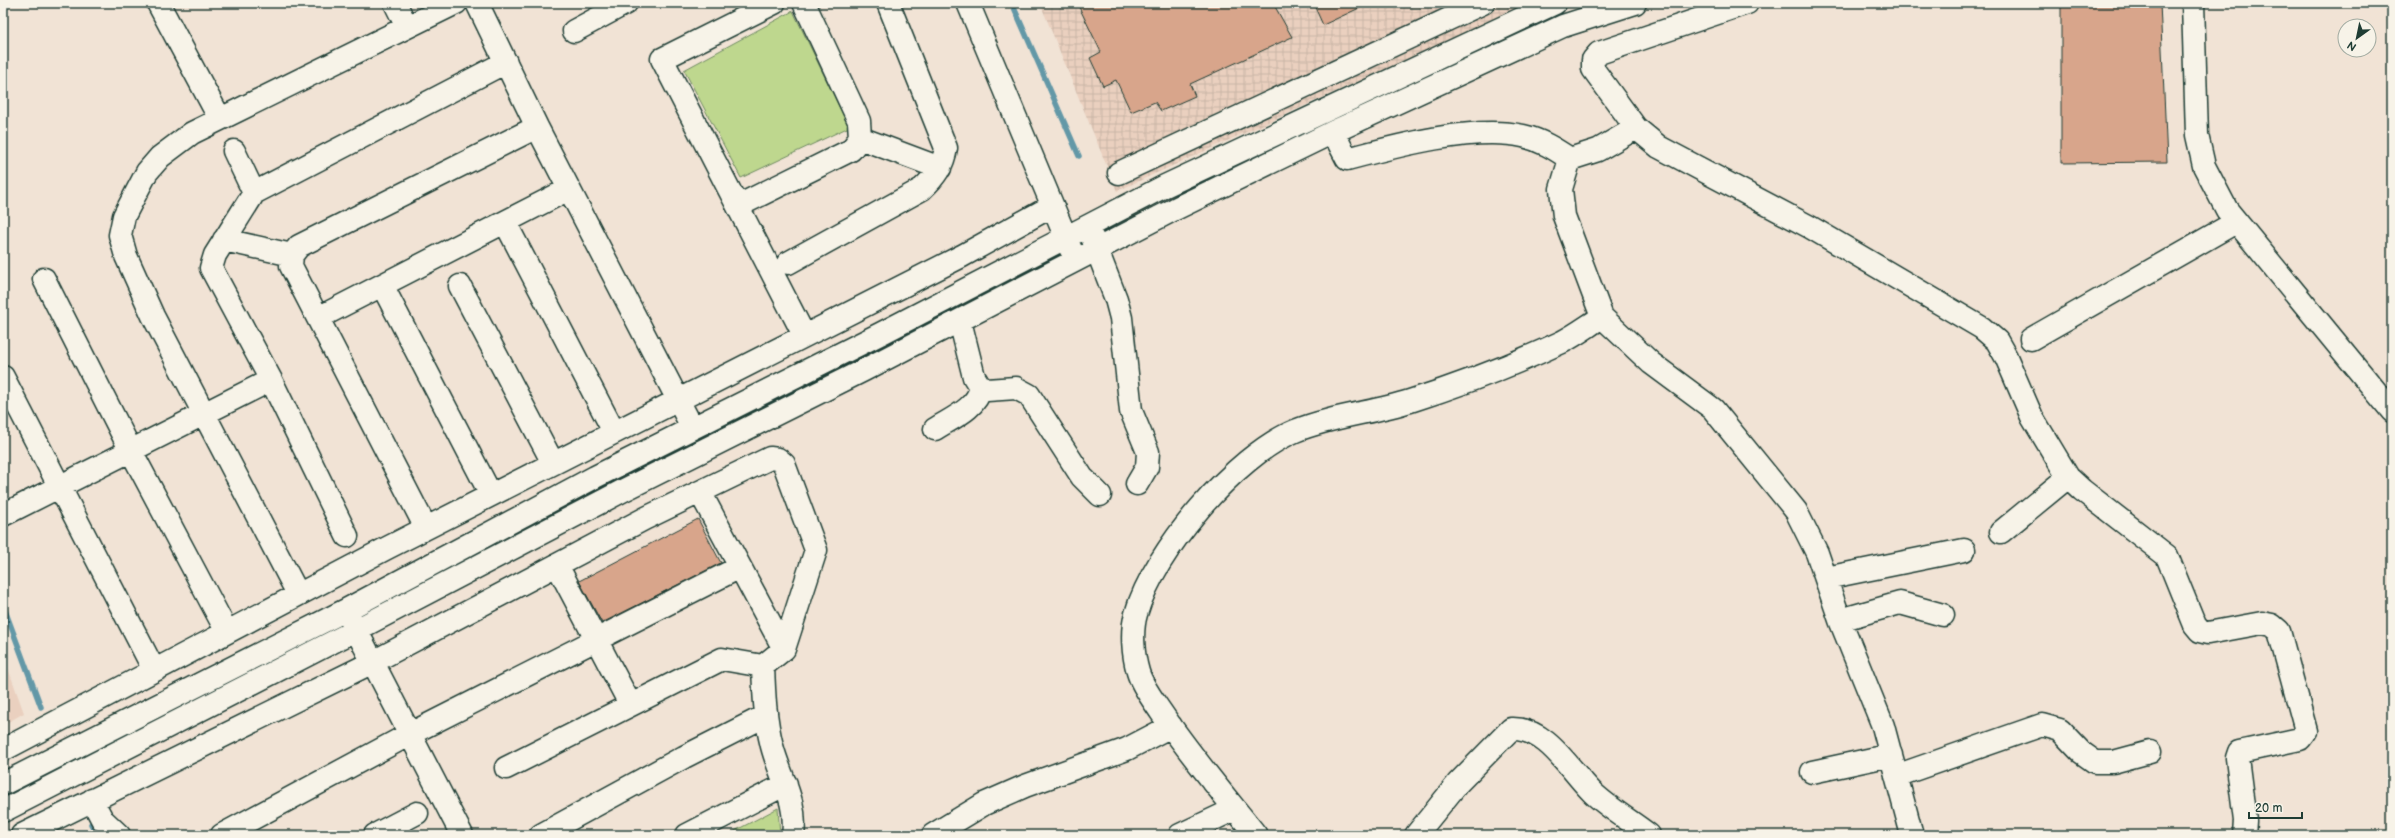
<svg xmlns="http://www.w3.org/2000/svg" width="2395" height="838" viewBox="0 0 2395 838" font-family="'Balsamiq Sans',sans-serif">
<defs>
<pattern id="industrial-grid" width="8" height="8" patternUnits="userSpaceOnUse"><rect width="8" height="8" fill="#ead0bf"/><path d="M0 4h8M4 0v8" fill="none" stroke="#c8b4a5"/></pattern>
</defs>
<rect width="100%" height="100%" fill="#f1e3d5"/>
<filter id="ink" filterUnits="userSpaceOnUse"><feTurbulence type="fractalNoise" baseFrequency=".025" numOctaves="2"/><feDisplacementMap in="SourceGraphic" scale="8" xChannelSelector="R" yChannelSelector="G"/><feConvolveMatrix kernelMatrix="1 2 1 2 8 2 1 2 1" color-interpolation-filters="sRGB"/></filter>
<g filter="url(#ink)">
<path fill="#ead0bf" d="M3,654L24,713L3,725Z"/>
<path fill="url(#industrial-grid)" d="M1040,3H1530L1117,191Z"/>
<path fill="#bed78e" stroke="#6e8a61" d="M793,11L849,127L741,178L684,70Z
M778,808L780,835H727Z"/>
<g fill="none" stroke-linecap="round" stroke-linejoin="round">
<path stroke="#6398a7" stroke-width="5.5" d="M1012,3L1079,156
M3,605L41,707
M91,824L98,835"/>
</g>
<path fill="#d8a58b" stroke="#1f3d34" d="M1077,3H1273L1292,37L1190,84L1195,96L1161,111L1155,102L1131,112L1116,80L1103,86L1090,58L1101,52Z
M1313,3H1370L1323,25Z
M2061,3H2160L2167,162L2061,163Z
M698,519L721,563L602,623L579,581Z"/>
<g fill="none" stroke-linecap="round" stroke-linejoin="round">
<defs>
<path id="minor" d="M158,3L220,119
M395,3L407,27
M477,3L537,127L692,427
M774,3L662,59L804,335
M968,3L1071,250
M1747,3L1599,53L1593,60V69L1636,128L1659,147L1810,227L1982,328L1997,341L2006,357L2032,417L2068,477L2082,490L2167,556L2195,625L2200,631L2208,633L2262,623L2272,625L2279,631L2306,731L2300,739L2239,752L2237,758L2245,821L2244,835
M2193,3L2197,135L2204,166L2227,210L2392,411
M574,31L626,3
M1333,132L1347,159C1396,146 1474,125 1523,136C1541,140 1555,149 1570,159
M860,138L940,168
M234,151L254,193L215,255L211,268L271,380L347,536
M1570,159L1561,189L1564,216L1602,317L1651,363L1713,409L1796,511L1817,553L1840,620L1883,726L1912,835
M1570,159L1598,150L1636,128
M1119,173L1483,3
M254,193L506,62
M738,206L851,150L860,138L859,121L804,3
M505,222L614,432
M1092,237L1116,299L1121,318L1131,411L1148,452L1147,467L1137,484
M224,240L292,255
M788,263L922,189C935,177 943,166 946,148L888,3
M44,279L131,451L227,632
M382,285L491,495
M460,286L553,463
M318,318L569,189
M960,321L974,377L981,388L987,390L1016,388L1029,395L1082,477L1100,495
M2031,339L2236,222
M3,377L154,670
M935,429C952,418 976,409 981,388
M700,492L784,649
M3,515L271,380
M426,528L291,266L292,255L299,246L537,127
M2001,532L2068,477
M557,565L630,704
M1826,578L1964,550
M298,594L153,316L126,256L120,235L124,216L147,172L160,157L192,133L456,3
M350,618L462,835
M1840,620L1900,603L1943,615
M3,750L387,548L962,256L1052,206
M506,768L722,659L763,666C764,693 765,719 772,746C780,777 798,802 793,835
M1812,772L1891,755
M1896,776L2042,725L2060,730L2081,752L2095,762H2113L2150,752
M3,784L346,610L595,477L880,334L1165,186L1555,3
M92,800L102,819L119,835
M3,811L356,630L624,490L864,370L1175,209L1333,132L1563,26L1635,3
M22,835L373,662L646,518L770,458L778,459L784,464L816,550L784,649L763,666
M222,835L410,734L740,567
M375,835L417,813
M541,835L684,757L765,716
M687,835L786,784
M933,835L984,804L1025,786L1127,749L1171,726
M1180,835L1235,809
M1256,835C1224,795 1190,755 1161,712C1153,700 1142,686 1138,672C1133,655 1131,631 1136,614C1154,551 1235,456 1295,431C1332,416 1372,413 1410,401C1460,385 1515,364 1562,342C1576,335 1589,325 1602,317
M1416,835L1458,783L1511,729C1547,727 1570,771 1593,793C1610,809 1631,821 1649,835"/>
</defs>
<use href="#minor" stroke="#1f3d34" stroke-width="25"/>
<use href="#minor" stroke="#f7f3e8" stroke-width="22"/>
</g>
</g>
<rect width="2395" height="838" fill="none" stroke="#f7f3e8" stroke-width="16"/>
<rect x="8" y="8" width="2379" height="822" fill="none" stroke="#1f3d34" stroke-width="1.5" filter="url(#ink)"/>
<g transform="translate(2357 38) rotate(213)"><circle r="19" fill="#f7f3e8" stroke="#a1aaa0"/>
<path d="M0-3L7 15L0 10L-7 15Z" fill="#1f3d34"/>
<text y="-6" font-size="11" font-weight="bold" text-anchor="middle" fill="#1f3d34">N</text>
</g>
<path d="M2249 812v6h53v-6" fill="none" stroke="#1f3d34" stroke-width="2"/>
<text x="2255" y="812" font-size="12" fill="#1f3d34" stroke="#f7f3e8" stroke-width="3" paint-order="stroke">20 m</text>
</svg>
